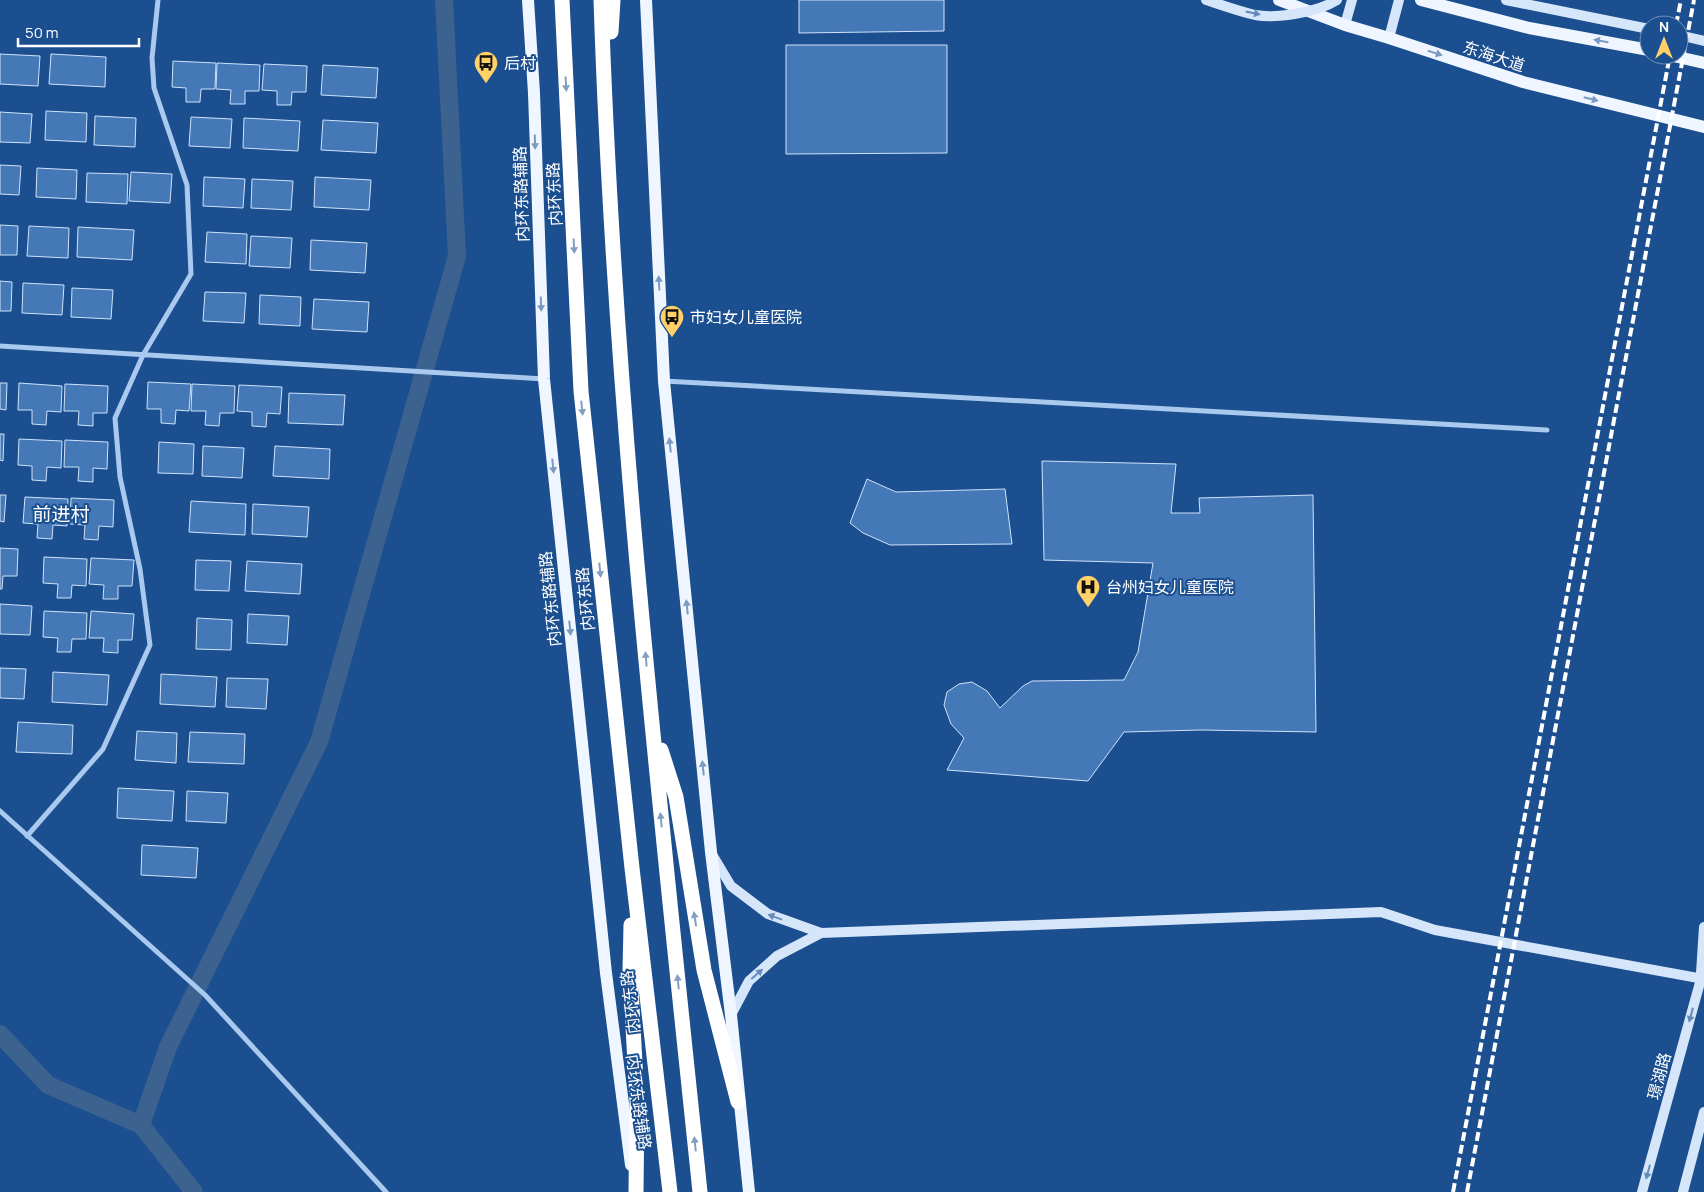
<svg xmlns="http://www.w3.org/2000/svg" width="1704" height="1192" viewBox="0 0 1704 1192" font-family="Manrope,'Noto Sans SC',sans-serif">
<rect width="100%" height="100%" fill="#1b4f8f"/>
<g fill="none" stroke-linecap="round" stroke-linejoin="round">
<path stroke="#3c6290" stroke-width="18" d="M0,1034L48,1085L141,1125L194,1192
M141,1125L168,1047L319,742L457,256L444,0"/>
</g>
<path fill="#4478b7" stroke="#cfe3fa" d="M799,0H944V31L799,33Z
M786,45H947V153L786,154Z
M0,54L40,56L38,86L0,84Z
M51,54L106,57L105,87L49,84Z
M173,61L216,63L215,89H201L200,102H186V88L172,87Z
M217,63L260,65L259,91H245V104H230L231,90L216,89Z
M264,64L307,66L306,92H292L291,105H277V91L262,90Z
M323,65L378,68L376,98L321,95Z
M46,111L87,113L86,142L45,140Z
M0,112L32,114L30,143L0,142Z
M95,116L136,118L135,147L94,145Z
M191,117L232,119L230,148L189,146Z
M244,118L300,121L298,151L243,148Z
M323,120L378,123L376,153L321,150Z
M0,165L21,166L19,195L0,194Z
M37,168L77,170L76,199L36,197Z
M131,172L172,174L170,203L129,201Z
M87,173L128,174L127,204L86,202Z
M204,177L245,179L243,208L203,206Z
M315,177L371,180L369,210L314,207Z
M252,179L293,181L291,210L251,208Z
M0,225L18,226L17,255H0Z
M29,226L69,228L68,258L27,256Z
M78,227L134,230L132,260L77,257Z
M207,232L247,234L246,264L205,262Z
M251,236L292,238L290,268L249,266Z
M311,240L367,243L365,273L310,270Z
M0,281L12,282L11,311H0Z
M23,283L64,285L62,315L22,313Z
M72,288L113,290L111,319L71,317Z
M205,292L246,293L244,323L203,321Z
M260,295L301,297L300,326L259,324Z
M314,299L369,302L367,332L312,329Z
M148,382L191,384L189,411L176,410L175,424L161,423V409H147Z
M0,383H7L6,410L0,409Z
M19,383L62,386L61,412L47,411L46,425L32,424V410H18Z
M65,384L108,386L107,413H93V426L78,425L79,411H64Z
M192,384L235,386L234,413H220L219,426L205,425L206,411H191Z
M239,385L282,387L280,414L267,413L266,427L252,426V412L237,411Z
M289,393L345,395L343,425L288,423Z
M0,434H4L3,461L0,460Z
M19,439L62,441L61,468L47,467L46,481L32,480V466L18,465Z
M65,440L108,442L107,469L93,468V482L78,481L79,467H64Z
M159,442L194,444L193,474L158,473Z
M203,446L244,448L242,478L202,476Z
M275,446L330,449L329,479L273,476Z
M1042,461L1176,464L1171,513H1200L1199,498L1313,495L1316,732L1201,730L1124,732L1088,781L947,770L964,738L951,724L944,705L947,692L959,684L972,682L987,691L1000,708L1023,686L1032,681L1124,680L1138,652L1153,563L1044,560Z
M867,479L896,492L1005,489L1012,544L890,545L863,533L850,523Z
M0,495H6L4,522L0,521Z
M25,497L68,499L67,526L53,525L52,539L37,538L38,524L23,523Z
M71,498L114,500L113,527L99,526L98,540L84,539L85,525L70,524Z
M191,501L246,504L245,535L189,532Z
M253,504L309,507L307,537L252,534Z
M0,548L18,549L17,576H3L2,589H0Z
M44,557L87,559L86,586L72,585L71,598H57L58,584L43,583Z
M91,558L134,560L132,586H118V599H103L104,585L89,584Z
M196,560L231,561L229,591L195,590Z
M247,561L302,564L300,594L245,591Z
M0,604L32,606L30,635L0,634Z
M44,611L87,613L86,639H72L71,652H57L58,638L43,637Z
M91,611L134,614L132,640H118V653L103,652L104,638H89Z
M248,614L289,616L287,645L247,643Z
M197,618L232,620L231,650L196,649Z
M0,668L26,669L24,699L0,698Z
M53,672L109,675L107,705L52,702Z
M161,674L217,677L215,707L160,704Z
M227,678L268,679L266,709L226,707Z
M18,722L73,725L72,754L16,752Z
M137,731L177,733L176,763L135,760Z
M190,732L245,734L244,764L188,762Z
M118,788L174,791L172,821L117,818Z
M187,791L228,793L226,823L186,821Z
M142,845L198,848L196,878L141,875Z"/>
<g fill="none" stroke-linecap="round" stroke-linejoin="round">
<path stroke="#a9c9ee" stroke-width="5" d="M0,346L544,379
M664,381L1547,430
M0,811L205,995L386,1192
M27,836L103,749L150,645L140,569L120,477L115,418L143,355L191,274L187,185L154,88L152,58L158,0"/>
<path stroke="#d6e6fa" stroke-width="10" d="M1506,0L1649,29
M1345,25L1352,0
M1679,35L1704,41
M1389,38L1399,0
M713,856L731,886L768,914L821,933L1381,912L1435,930L1704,979
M1701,973L1704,927
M731,1015L749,981L777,956L821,933
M1642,1192L1704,968
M1683,1192L1704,1112"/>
<path stroke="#f0f6ff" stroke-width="12" d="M528,0L534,93L544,379L606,973L631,1165
M646,0L664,381L711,852L731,1015L749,1192
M1279,0L1345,25L1389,38L1523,82L1704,127
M1421,0L1529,28L1649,50
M1669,55L1704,63"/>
<path stroke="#fff" stroke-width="15" d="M562,0L581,391L632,868L670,1192
M601,0C614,399 659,796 700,1192
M611,32L613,0
M661,750L676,797L704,970L738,1102
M631,925L630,970L637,1101L636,1192"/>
<path stroke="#fff" stroke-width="4" stroke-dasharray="9 4" stroke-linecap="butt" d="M1676,25L1681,0
M1453,1192L1670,55
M1467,1192L1694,0"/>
<path stroke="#d6e6fa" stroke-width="10" d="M1206,0C1222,5 1238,11 1255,15C1277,19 1318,12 1337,0"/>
</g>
<defs><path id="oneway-solid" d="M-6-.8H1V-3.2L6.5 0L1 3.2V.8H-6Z" transform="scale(1.25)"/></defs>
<g fill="#668bba">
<use href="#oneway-solid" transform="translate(1253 13) rotate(12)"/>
<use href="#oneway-solid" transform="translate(775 917) rotate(-160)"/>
<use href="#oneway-solid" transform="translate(757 974) rotate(-41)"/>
<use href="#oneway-solid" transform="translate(1691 1015) rotate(105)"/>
<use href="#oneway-solid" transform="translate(1648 1172) rotate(105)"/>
</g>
<g fill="#7b9ac1">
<use href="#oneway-solid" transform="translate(1601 41) rotate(-170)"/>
<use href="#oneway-solid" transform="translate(1435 53) rotate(18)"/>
<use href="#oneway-solid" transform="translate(1591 99) rotate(14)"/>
<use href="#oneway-solid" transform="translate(535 142) rotate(88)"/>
<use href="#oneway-solid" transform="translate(659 283) rotate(-93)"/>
<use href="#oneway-solid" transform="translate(541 304) rotate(88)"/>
<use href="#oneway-solid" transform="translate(670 445) rotate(-96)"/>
<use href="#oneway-solid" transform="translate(553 466) rotate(84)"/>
<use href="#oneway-solid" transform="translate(687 607) rotate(-96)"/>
<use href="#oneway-solid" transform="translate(570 628) rotate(84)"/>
<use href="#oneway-solid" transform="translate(703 768) rotate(-96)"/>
</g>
<g fill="#829ec1">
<use href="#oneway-solid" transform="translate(566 84) rotate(87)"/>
<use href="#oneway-solid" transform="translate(574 246) rotate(87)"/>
<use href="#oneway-solid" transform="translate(582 408) rotate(84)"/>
<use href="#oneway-solid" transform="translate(600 570) rotate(84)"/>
<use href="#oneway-solid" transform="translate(646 659) rotate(-95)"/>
<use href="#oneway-solid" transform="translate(661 820) rotate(-96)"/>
<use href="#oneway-solid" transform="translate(695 919) rotate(-99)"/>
<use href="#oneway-solid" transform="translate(678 982) rotate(-96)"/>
<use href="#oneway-solid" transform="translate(695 1144) rotate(-96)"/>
</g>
<defs>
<symbol id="bus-pin" viewBox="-11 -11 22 30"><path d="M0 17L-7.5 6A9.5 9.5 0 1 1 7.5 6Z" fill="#ffd166" stroke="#1b4f8f"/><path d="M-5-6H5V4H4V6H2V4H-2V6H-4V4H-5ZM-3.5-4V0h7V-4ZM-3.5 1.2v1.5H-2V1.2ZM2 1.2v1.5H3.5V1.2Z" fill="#111"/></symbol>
<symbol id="hospital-pin" viewBox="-11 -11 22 30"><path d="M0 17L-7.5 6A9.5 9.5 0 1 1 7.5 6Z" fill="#ffd166" stroke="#1b4f8f"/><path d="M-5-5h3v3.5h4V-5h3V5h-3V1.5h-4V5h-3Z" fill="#111"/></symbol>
</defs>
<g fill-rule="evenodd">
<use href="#bus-pin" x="472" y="49" width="28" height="38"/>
<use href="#bus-pin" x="658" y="303" width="28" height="38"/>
<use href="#hospital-pin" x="1074" y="573" width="28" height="38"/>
</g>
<g text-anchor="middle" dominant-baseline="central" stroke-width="4" stroke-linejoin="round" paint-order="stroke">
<g font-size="16" fill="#fff" stroke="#1b4f8f">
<text transform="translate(1494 56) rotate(18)">东海大道</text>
<text transform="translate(521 194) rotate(-92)">内环东路辅路</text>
<text transform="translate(554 194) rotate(-93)">内环东路</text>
<text transform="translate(550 599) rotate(-96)">内环东路辅路</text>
<text transform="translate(585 599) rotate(-96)">内环东路</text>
<text transform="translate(630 1002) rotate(-97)">内环东路</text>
<text transform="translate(1659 1076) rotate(-75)">璟湖路</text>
<text transform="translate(639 1102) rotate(82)">内环东路辅路</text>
</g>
<g font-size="16" fill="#fff" stroke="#1b4f8f" text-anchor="start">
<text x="504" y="63">后村</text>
<text x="690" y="317">市妇女儿童医院</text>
<text x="1106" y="587">台州妇女儿童医院</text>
</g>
<g font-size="19" fill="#fff" stroke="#1b4f8f">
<text x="61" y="514">前进村</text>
</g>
</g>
<g transform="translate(1664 40)"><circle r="24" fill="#1b4f8f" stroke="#7695bc"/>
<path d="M0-4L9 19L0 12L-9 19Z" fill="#ffd166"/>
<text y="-8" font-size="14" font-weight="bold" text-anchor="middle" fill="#ffffff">N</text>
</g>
<path d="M18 38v8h121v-8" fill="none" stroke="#ffffff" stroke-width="2.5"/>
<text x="25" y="38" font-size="15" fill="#ffffff" stroke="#1b4f8f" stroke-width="4" paint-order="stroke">50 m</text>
</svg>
